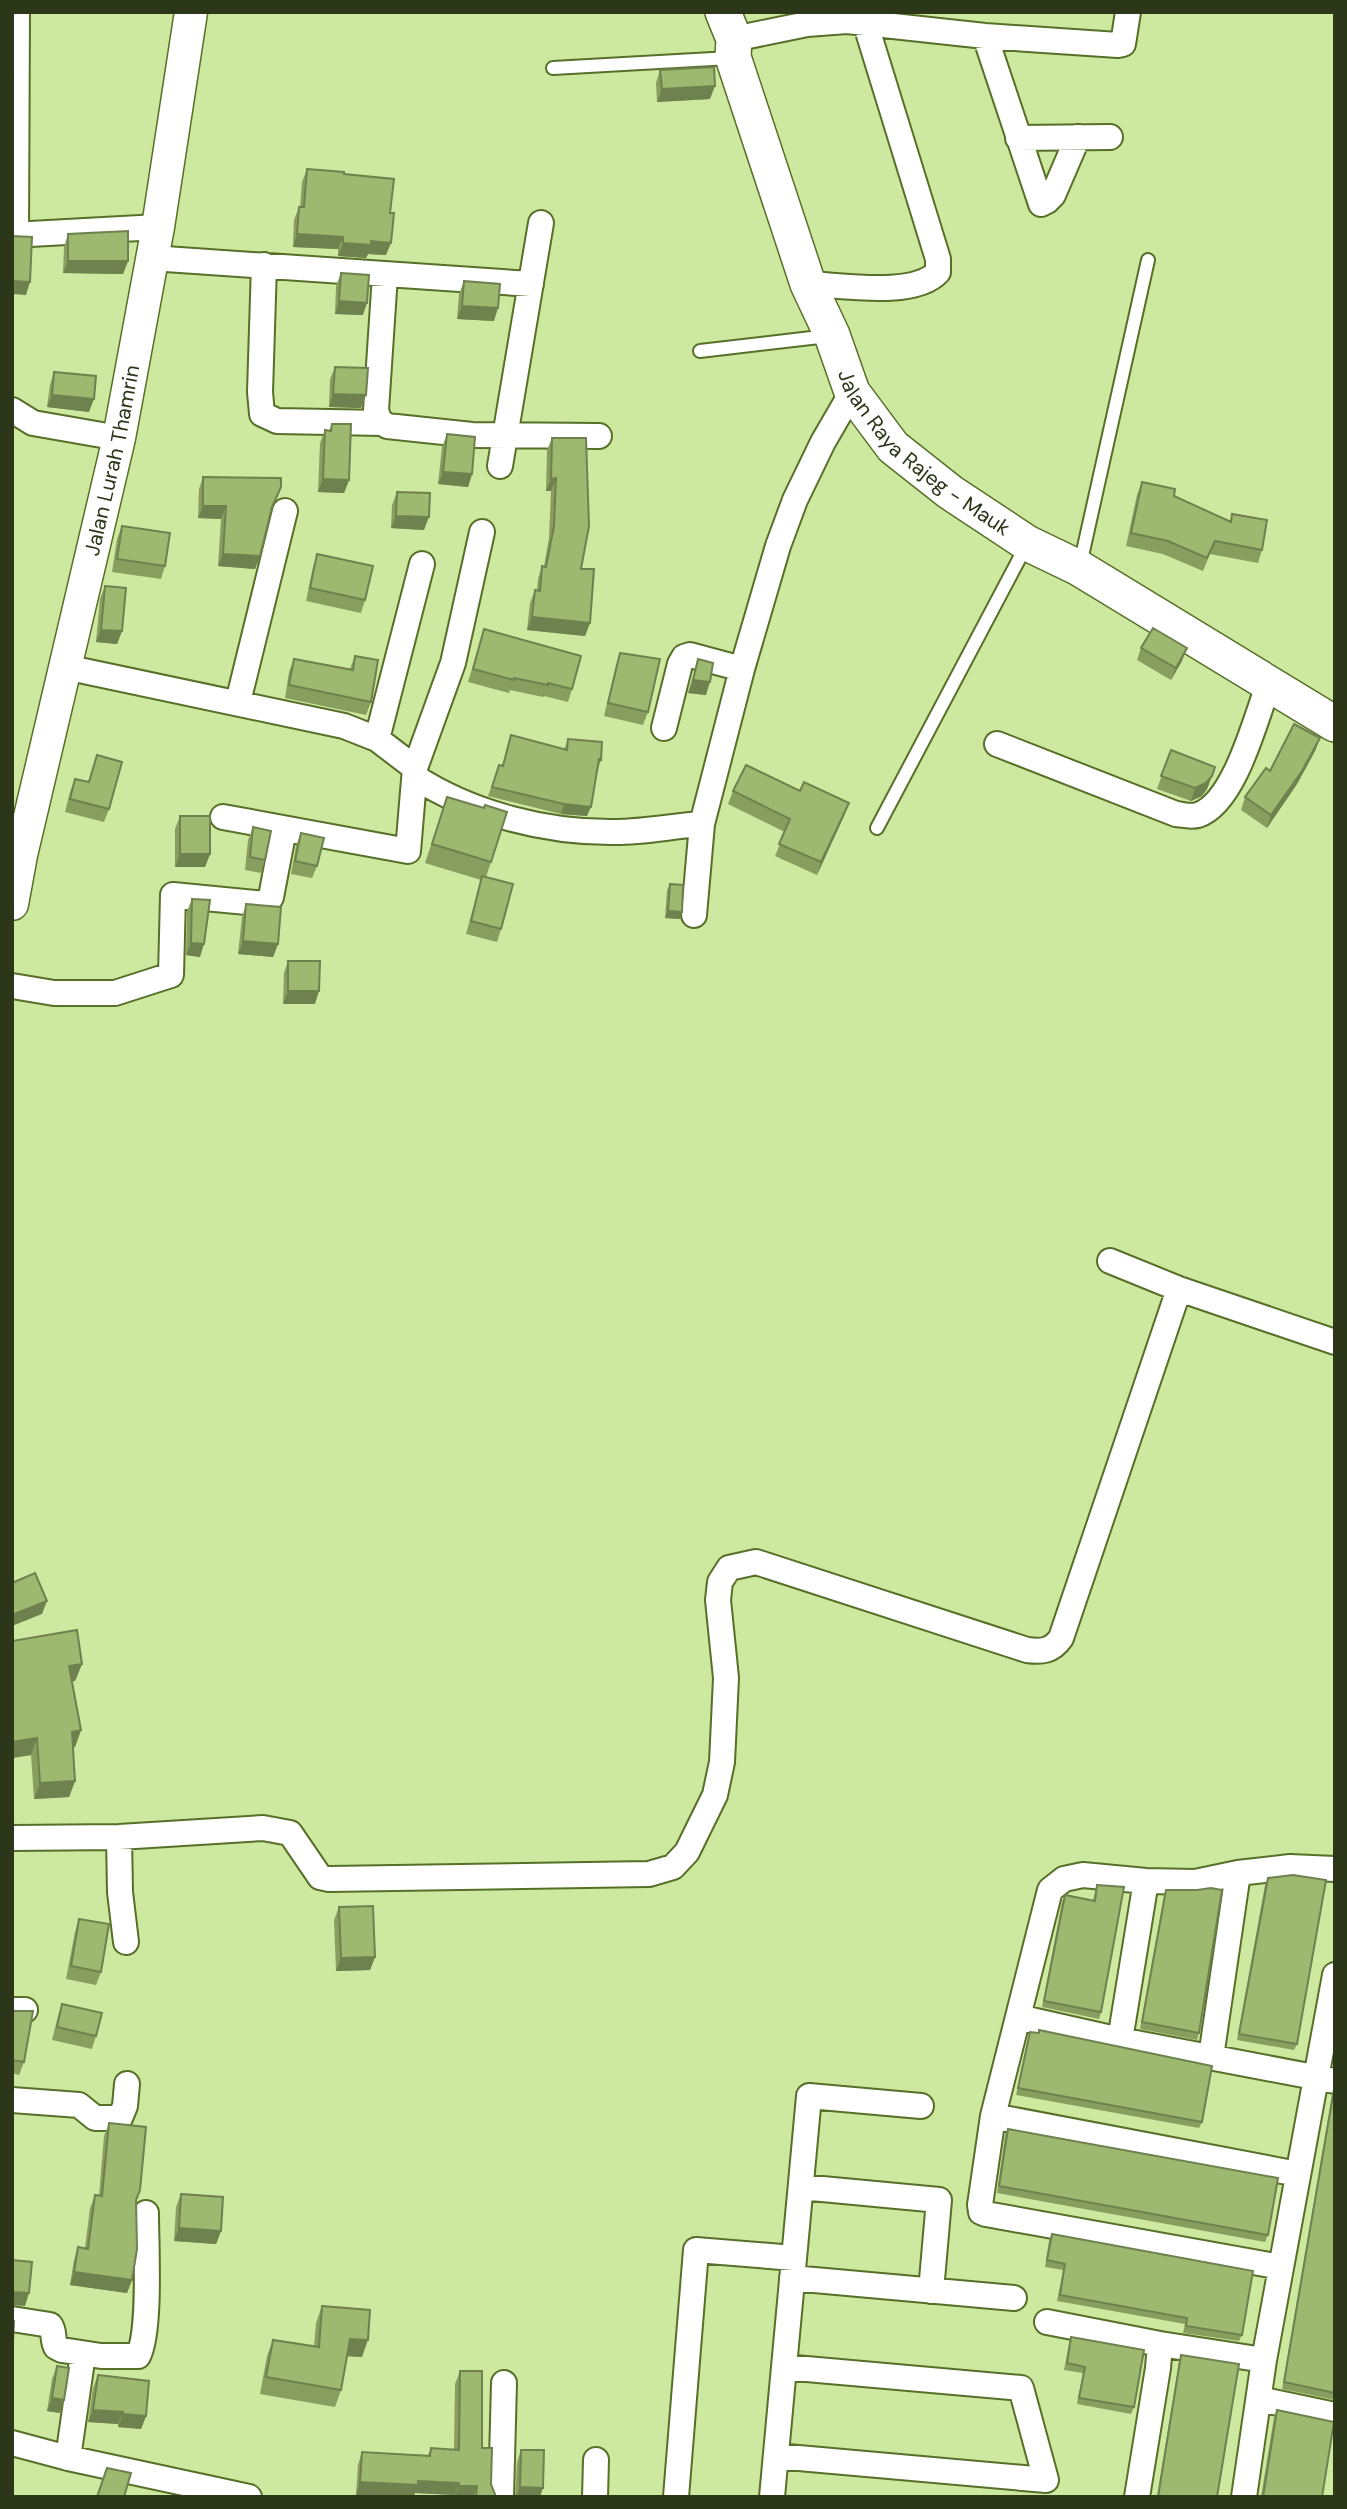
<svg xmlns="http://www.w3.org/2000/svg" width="1347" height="2509" viewBox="0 0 1347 2509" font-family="'DM Sans',sans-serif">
<rect width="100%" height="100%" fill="#cde99f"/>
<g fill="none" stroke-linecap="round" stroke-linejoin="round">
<defs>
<path id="service" d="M553,68L730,58
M700,351L828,336
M1080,565L1148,260
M877,828L1026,546"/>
<path id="minor" d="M985,36L1041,204L1047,201L1053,195L1078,137
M734,39L807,24L847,21L985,36L1118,45L1123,44L1128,12
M1018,138L1110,137
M12,235L158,227
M16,235L17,12
M151,258L531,284
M264,265L260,392L262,414L277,421L383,423
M385,275L376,410L379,420L387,426L472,435L599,436
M808,284C841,285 914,298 938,272V259L865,22
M12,410L33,423L119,438
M500,466L541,223
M65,667L344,726L377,739L415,768
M238,702L285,511
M664,728L680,664L684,657L690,655L742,669
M377,739L422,564
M997,744L1176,814C1184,815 1191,817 1198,815C1235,803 1256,717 1269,683
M415,777C472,814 547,833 616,832C644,832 673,826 702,824
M223,817L408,851L415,768L453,663L482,532
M694,915L702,824L742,669L778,546L795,500L823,442L852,392
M12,986L54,993H115L171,975L173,895L267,904L271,897L284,829
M1110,1261L1179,1289L1335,1342
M119,1837L120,1892L126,1942
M12,1838L119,1837L263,1828L290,1833L320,1877L329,1879L649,1874L673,1867L687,1852L715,1795L722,1762L726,1678L718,1600L720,1582L729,1568L756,1562L1027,1650C1042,1652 1052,1651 1061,1638L1179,1289
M12,2010H25
M1018,2017L1120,2040L1335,2081
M1120,2040L1146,1881
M1211,2057L1238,1873
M12,2100L79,2105L95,2118H120L125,2106L127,2084
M993,2116L1298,2174
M801,2187L939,2200L931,2291
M1281,2267L986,2214L981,2212L980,2205L993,2116L1050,1890L1064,1879L1083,1875L1146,1881L1195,1882L1238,1873L1290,1867L1335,1869
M792,2278L1014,2298
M12,2319L50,2325C55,2331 52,2340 56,2347L62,2350L101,2356H138C151,2333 146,2243 146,2213
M1047,2322L1160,2344
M1259,2399L1335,2415
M12,2443L68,2458L249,2497
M776,2456L1046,2480L1021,2388L784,2367
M68,2458L83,2354
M501,2497L504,2383
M595,2497L596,2460
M676,2497L696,2250L794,2258
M772,2497L809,2096L921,2106
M1137,2497L1158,2368L1160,2344L1264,2360
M1244,2497L1264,2360L1335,1975"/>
<g id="tertiary">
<path id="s1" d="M12,904L21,855L119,438L158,227L191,12"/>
</g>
<g id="secondary">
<path id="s2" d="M723,12L734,39L733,57L808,284L832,335L852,392L893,447L950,492L1027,543L1079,568L1335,724"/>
</g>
</defs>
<use href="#service" stroke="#576f28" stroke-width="16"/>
<use href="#minor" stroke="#576f28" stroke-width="28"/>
<use href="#tertiary" stroke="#576f28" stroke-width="35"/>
<use href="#secondary" stroke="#576f28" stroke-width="38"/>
<use href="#service" stroke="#fff" stroke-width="12"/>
<use href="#minor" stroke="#fff" stroke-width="24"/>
<use href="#tertiary" stroke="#fff" stroke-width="32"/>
<use href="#secondary" stroke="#fff" stroke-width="35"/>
</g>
<path fill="#879e5f" d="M660,70L710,99L657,102L656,83Z
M307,169L344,174L390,213L386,255L368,254L366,258L338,256V249L293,247L294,220L299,207H300L302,182Z
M68,234L128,261L123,274L63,273L64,247Z
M341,273L363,315L335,314L336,286Z
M464,281L494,321L457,319L459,294Z
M335,367L366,395L361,408L329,407L330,379Z
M54,372L89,412L47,407L50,385Z
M332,424L349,480L344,493L318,492L320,443L325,430L329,431Z
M447,434L472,474L468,487L438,484L442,447Z
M552,438L581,569L590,623L585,636L527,630L530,603L535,590H537L538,579L542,566H544L549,538L551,491H546L547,450Z
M203,477L281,487L270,512L260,556L255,569L218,566L221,519L198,518L199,489Z
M1142,482L1230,521L1232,514L1262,550L1258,563L1210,554L1203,571L1163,554L1126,546L1137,495Z
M397,492L424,530L391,528L392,505Z
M122,526L165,566L161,579L112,572L117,539Z
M317,554L365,600L361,613L306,601L313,567Z
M105,586L122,631L117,644L96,642L100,599Z
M484,629L572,689L568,702L544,696L543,697L510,690L509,693L468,682Z
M1141,648L1182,661L1171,680L1137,660Z
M620,653L648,712L643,725L604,716L616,665Z
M355,656L371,702L366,715L285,698L289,672L294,659L350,669Z
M698,659L706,695L688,693Z
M511,735L564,750L568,739L601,760L598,769L587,816L561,814L488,796L499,765L502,766Z
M1320,738L1315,751L1297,784L1267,828L1241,810L1245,797L1270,771Z
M1171,750L1215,767L1207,789L1202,796L1191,801L1157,789Z
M97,755L109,809L104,822L65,812L70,792L75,779L88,782Z
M733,791L844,816L817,875L775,856L785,832L728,804Z
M447,797L491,862L486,877L501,929L497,942L466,934L481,880L425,863Z
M180,816L210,854L205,867H175V829Z
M253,827L265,860L261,873L245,870L248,840Z
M301,833L317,866L312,878L291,874L296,846Z
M670,884L680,919L665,918L667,890Z
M192,899L200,957L186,955L187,911Z
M246,904L278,944L273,957L238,954L242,917Z
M288,961L315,1004H283L284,973Z
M12,1641L82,1664L75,1681H72L81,1730L75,1747H73L75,1781L69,1797L34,1799L31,1755L12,1758Z
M1268,1878L1297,2044L1294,2050L1237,2040L1265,1885Z
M1097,1885L1101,2012L1099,2019L1042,2007L1062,1902L1065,1895L1093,1900Z
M1166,1890L1199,2033L1197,2040L1140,2029L1164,1896Z
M339,1907L375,1957L370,1970L336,1971L334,1920Z
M79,1919L101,1972L96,1985L66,1979L75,1932Z
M62,2004L96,2036L92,2049L52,2040L58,2016Z
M12,2011L24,2062L19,2075L12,2073Z
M1030,2032L1202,2122L1199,2128L1016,2095Z
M1335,2089V2400L1282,2389L1332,2096Z
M109,2123L136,2202L132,2280L127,2293L70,2285L74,2260L78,2247L85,2248L90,2208L95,2195L99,2196L104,2136Z
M1008,2129L1268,2235L1265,2242L997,2193L1005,2135Z
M181,2194L221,2231L216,2244L174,2241L176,2207Z
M1052,2234L1242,2335L1239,2341L1183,2333L1185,2324L1057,2301L1063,2270L1045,2267L1049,2241Z
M322,2306L362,2357L347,2356L341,2390L335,2407L260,2394L267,2356L273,2340L314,2347L316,2323Z
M1071,2337L1134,2407L1131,2414L1077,2404L1083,2373L1064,2370L1069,2344Z
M1181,2355L1217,2497H1157L1179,2362Z
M57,2366L64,2400L60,2413L47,2411L52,2379Z
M460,2371L491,2484L496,2497H455V2495L415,2493L356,2495L358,2465L362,2452L428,2455L431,2448L454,2450L455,2384Z
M98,2375L146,2416L141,2429L118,2427V2424L88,2422L93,2388Z
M1277,2410L1322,2497H1261L1274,2417Z
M521,2450L540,2497H515L517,2462Z"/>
<path fill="#6e814e" d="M715,86L710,99L657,102L662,89Z
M297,234L343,237L338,249L293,247Z
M371,241L391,243L386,255L368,254L366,258L338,256L343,243Z
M68,261H128L123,274L63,273Z
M12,281L30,282L26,295L12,294Z
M339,301L367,303L363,315L335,314Z
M462,306L498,308L494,321L457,319Z
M333,394L366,395L361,408L329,407Z
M52,395L94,399L89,412L47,407Z
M443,472L472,474L468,487L438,484Z
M556,478L551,491H546L551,479Z
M323,479L349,480L344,493L318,492Z
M203,506H226L221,519L198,518Z
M396,516L429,517L424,530L391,528Z
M223,554L260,556L255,569L218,566Z
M532,617L590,623L585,636L527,630Z
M101,630L122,631L117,644L96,642Z
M1187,648L1182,661L1171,680L1176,668Z
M693,680L710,682L706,695L688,693Z
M1320,738L1315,751L1297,784L1267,828L1271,815Z
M1212,776L1207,789L1202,796L1191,801L1195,788Z
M849,803L844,816L817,875L821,862Z
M564,804L591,807L587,816L561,814Z
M180,854H210L205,867H175Z
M668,911L682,912L680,919L665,918Z
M243,941L278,944L273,957L238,954Z
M191,943L204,944L200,957L186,955Z
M288,991H319L315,1004H283Z
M47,1601L42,1614L12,1626V1615Z
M82,1664L75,1681L63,1683L69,1666Z
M81,1730L75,1747L66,1749L72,1732Z
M37,1738L31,1755L12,1758V1742Z
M75,1781L69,1797L34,1799L40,1783Z
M375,1957L370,1970L336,1971L341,1958Z
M179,2228L221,2231L216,2244L174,2241Z
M74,2272L132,2280L127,2293L70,2285Z
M12,2292L29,2293L25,2306L12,2305Z
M350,2339L368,2340L362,2357L344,2356Z
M52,2398L64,2400L60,2413L47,2411Z
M93,2410L123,2412L118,2424L88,2422Z
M123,2414L146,2416L141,2429L118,2427Z
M418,2481L459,2483L455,2495L415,2493L414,2497L356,2495L360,2482Z
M459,2486H477L473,2497H455Z
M520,2487L543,2488L540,2497H516Z"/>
<path fill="#9db86f" stroke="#6e814e" stroke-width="2" d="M714,67L715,86L662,89L660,70Z
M307,169L344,172V174L394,179L390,213H394L391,243L371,241V245L343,243V237L297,234L299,207H304Z
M128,231V261H68V234Z
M12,236L32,237L30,282L12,281Z
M341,273L369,275L367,303L339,301Z
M464,281L500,284L498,308L462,306Z
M335,367L368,368L366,395L333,394Z
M54,372L96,376L94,399L52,395Z
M332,424H351L349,480L323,479L325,430L331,431Z
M447,434L475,437L472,474L443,472Z
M552,438H586L589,526L581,569H594L590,623L532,617L535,590L540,591L542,566L546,567L554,526L556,478L551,479Z
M203,477L281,478V487L272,507L260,556L223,554L226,506H203Z
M1142,482L1175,489L1174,496L1231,522L1232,514L1267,520L1262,550L1215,541L1207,558L1168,541L1131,533Z
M397,492L430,493L429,517L396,516Z
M122,526L170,533L165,566L117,559Z
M317,554L373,566L365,600L310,588Z
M105,586L126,588L122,631L101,630Z
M1153,628L1187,648L1176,668L1141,648Z
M484,629L581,656L572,689L548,683V685L514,678V680L473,669Z
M620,653L660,659L648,712L608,703Z
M355,656L378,660L371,702L289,685L294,659L353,670Z
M698,659L713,663L710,682L693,680Z
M1294,724L1320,738L1302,771L1271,815L1245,797L1266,768L1270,771Z
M511,735L567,750L568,739L602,742L601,760L599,759L591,807L564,804L492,787L499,765L503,766Z
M1171,750L1215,767L1212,776L1206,783L1195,788L1161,776Z
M97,755L122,762L109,809L70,799L75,779L89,782Z
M746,765L800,791L804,782L849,803L821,862L779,844L790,819L733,791Z
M447,797L484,808L485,805L507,812L491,862L432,844Z
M180,816H210V854H180Z
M253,827L271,831L265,860L250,857Z
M301,833L324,838L317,866L295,861Z
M482,876L513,884L501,929L471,921Z
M670,884L683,885L682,912L668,911Z
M192,899L210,900L204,944L191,943Z
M246,904L281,907L278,944L243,941Z
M288,961H320L319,991H288Z
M35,1573L47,1601L12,1615V1583Z
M77,1630L82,1664L69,1666L81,1730L72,1732L75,1781L40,1783L37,1738L12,1742V1641Z
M1293,1875L1326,1880L1297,2044L1239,2034L1268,1878Z
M1097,1885L1124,1887L1101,2012L1044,2001L1065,1895L1095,1901Z
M1211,1888L1222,1890L1199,2033L1142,2022L1166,1890H1197Z
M373,1906L375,1957L341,1958L339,1907Z
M79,1919L109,1924L101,1972L71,1966Z
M62,2004L102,2013L96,2036L57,2027Z
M12,2011H33L24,2062L12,2060Z
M1039,2030L1212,2066L1202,2122L1018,2088L1030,2032L1039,2033Z
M1334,2089H1335V2393L1284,2382Z
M109,2123L146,2127L140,2190L136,2200L137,2249L132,2280L74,2272L78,2247L88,2249L95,2195L102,2196Z
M1008,2129L1278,2178L1268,2235L999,2186Z
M181,2194L223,2197L221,2231L179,2228Z
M1052,2234L1253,2271L1242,2335L1186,2326L1187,2318L1060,2295L1065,2264L1047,2260Z
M12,2260L32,2262L29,2293L12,2292Z
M322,2306L370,2310L368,2340L350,2339L341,2390L266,2377L273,2340L319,2347Z
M12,2320L14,2321L13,2341H12Z
M1071,2337L1144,2350L1134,2407L1079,2398L1085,2367L1067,2363Z
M1181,2355L1239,2364L1217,2497H1158Z
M57,2366L69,2368L64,2400L52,2398Z
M460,2371H482V2448H492L491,2484L496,2497H476L477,2486H459V2483L418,2481V2485L360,2482L362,2452L430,2456L431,2448L459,2450Z
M98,2375L149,2381L146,2416L123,2414V2412L93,2410Z
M1277,2410L1334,2422L1322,2497H1263Z
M521,2450H544L543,2488L520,2487Z
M107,2468L131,2473L124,2497H97Z"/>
<g text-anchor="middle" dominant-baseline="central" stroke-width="7" stroke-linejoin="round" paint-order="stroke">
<g font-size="21" fill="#2c3719" stroke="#daf7ac">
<text stroke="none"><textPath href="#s2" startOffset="497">Jalan Raya Rajeg - Mauk</textPath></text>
<text stroke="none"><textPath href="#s1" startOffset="455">Jalan Lurah Thamrin</textPath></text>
</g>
</g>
<rect width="1347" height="2509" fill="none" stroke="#2c3719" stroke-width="28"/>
</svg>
